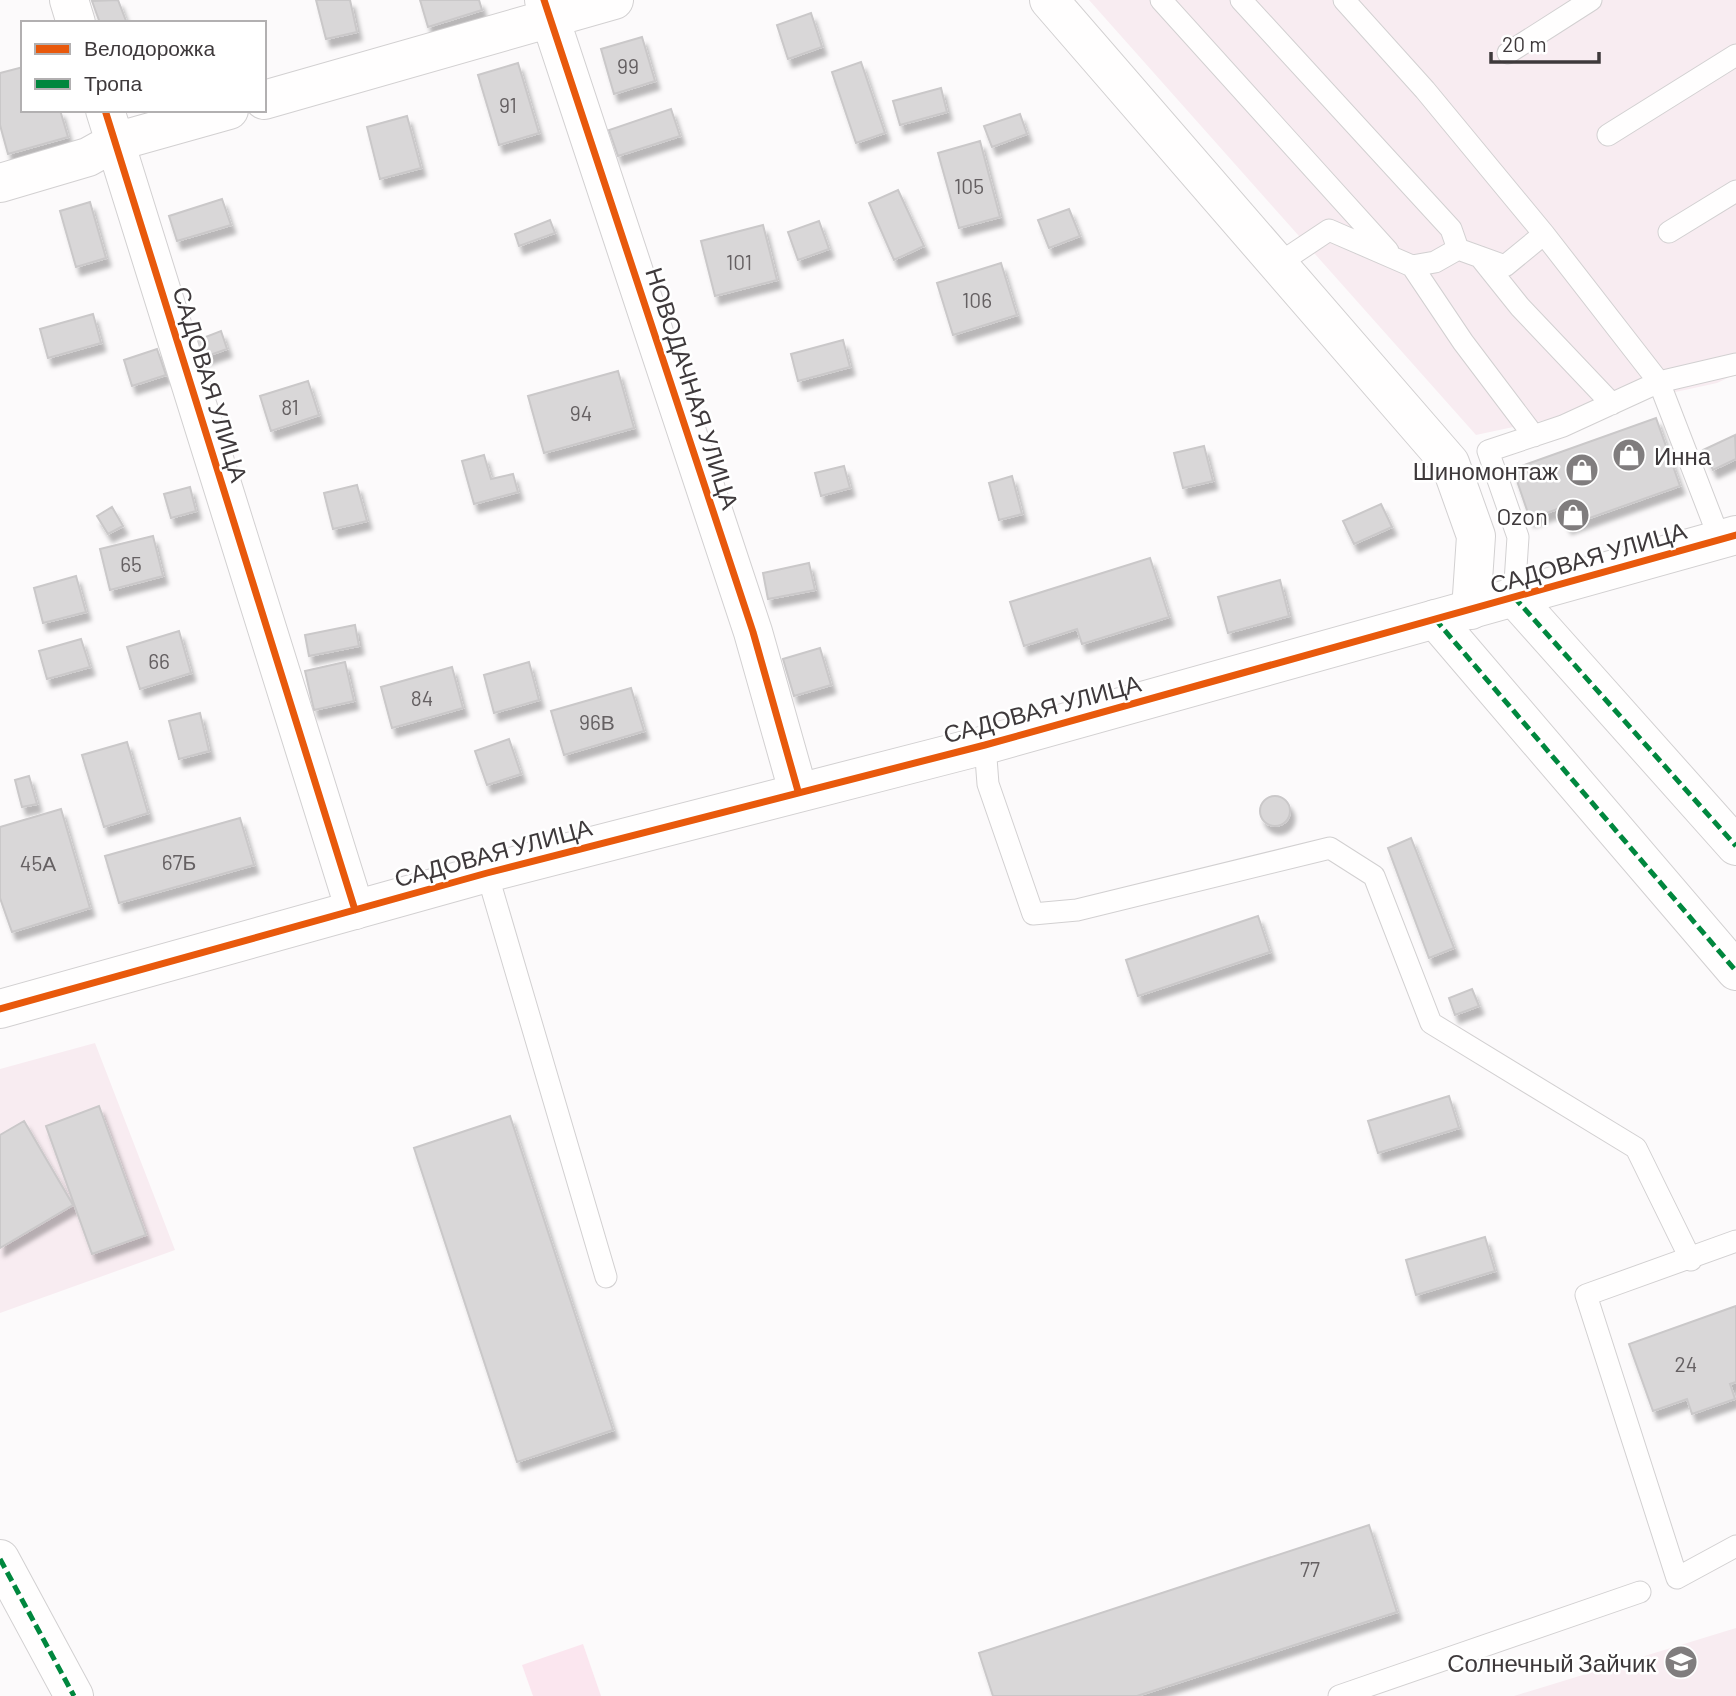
<svg xmlns="http://www.w3.org/2000/svg" width="1736" height="1696" viewBox="0 0 1736 1696" font-family="Barlow,sans-serif">
<defs>
<filter id="shadow"><feDropShadow dx="4.5" dy="8" stdDeviation="2" flood-color="#0004"/></filter>
</defs>
<rect width="100%" height="100%" fill="#fcfafb"/>
<path fill="#f8ecf1" d="M1089,0H1736V374L1717,383L1476,435Z
M95,1043L175,1250L0,1313V1069Z
M1736,1628V1696H1514Z"/>
<path fill="#fbe6ef" d="M583,1644L601,1696H533L522,1665Z"/>
<path fill="#d9d7d8" stroke="#cac8c9" stroke-width="2" filter="url(#shadow)" d="M118,0L126,21L100,23L92,1Z
M316,0H350L357,32L326,39Z
M420,0H479L482,10L428,27Z
M811,13L822,47L788,59L777,25Z
M642,37L655,81L614,94L601,49Z
M861,62L885,133L856,143L832,72Z
M518,63L539,133L499,145L478,75Z
M23,67V110H60L68,137L8,154L0,125V73Z
M941,88L947,112L900,125L893,101Z
M671,109L680,136L618,156L609,130Z
M1020,114L1027,134L992,147L984,126Z
M407,116L421,168L380,179L367,127Z
M980,141L1000,217L959,228L938,153Z
M898,190L924,246L894,260L869,203Z
M222,199L231,225L177,241L169,216Z
M90,202L106,258L76,267L60,211Z
M1069,209L1080,236L1049,248L1038,220Z
M550,220L555,233L519,246L515,234Z
M819,221L829,249L798,260L788,232Z
M763,225L777,280L715,296L701,241Z
M1001,263L1017,315L953,335L937,283Z
M93,314L101,343L48,358L40,329Z
M221,331L227,349L196,360L190,343Z
M843,340L850,367L798,381L791,354Z
M157,349L166,375L132,386L124,360Z
M618,371L634,428L544,453L528,396Z
M308,381L319,415L271,431L260,396Z
M1656,418L1680,486L1567,526L1560,508L1530,519L1513,469Z
M1735,435L1736,459L1713,470L1703,450Z
M1204,446L1213,481L1183,488L1174,453Z
M484,455L491,479L513,474L518,492L474,504L462,461Z
M844,466L850,488L821,496L815,473Z
M1012,476L1022,514L999,520L989,483Z
M357,485L367,521L333,529L324,493Z
M190,487L196,511L171,518L164,494Z
M1381,504L1392,527L1354,544L1343,521Z
M112,507L123,526L108,534L97,516Z
M153,536L163,576L110,590L100,549Z
M1150,558L1169,617L1082,644L1077,629L1024,646L1010,602Z
M809,563L815,590L768,599L763,573Z
M76,576L86,612L43,623L34,588Z
M1280,580L1289,616L1228,633L1218,597Z
M355,625L359,646L309,656L305,635Z
M179,631L191,673L140,689L127,647Z
M81,639L90,667L47,679L39,651Z
M820,648L831,685L794,696L783,659Z
M345,662L354,701L314,710L305,671Z
M529,662L539,700L494,713L484,675Z
M452,667L463,708L392,728L381,687Z
M631,688L644,731L564,755L551,711Z
M200,713L209,751L179,759L169,721Z
M509,739L521,774L487,785L475,751Z
M127,742L148,813L104,827L82,755Z
M29,776L37,804L22,807L15,780Z
M1260 811a15 15 0 1 1 30 0a15 15 0 1 1-30 0Z
M61,809L90,908L12,932L0,898V827Z
M240,818L254,865L119,903L105,856Z
M1411,838L1454,948L1429,958L1388,848Z
M1258,916L1270,952L1138,996L1126,960Z
M1472,989L1479,1006L1455,1015L1449,998Z
M1449,1096L1459,1128L1378,1153L1368,1121Z
M99,1106L146,1235L92,1254L46,1126Z
M510,1116L613,1430L517,1462L414,1148Z
M24,1121L73,1205L0,1248V1135Z
M1485,1237L1495,1271L1416,1295L1406,1260Z
M1736,1306V1382L1730,1384L1735,1399L1692,1414L1687,1399L1653,1411L1629,1344Z
M1369,1525L1397,1612L1137,1696H993L979,1653Z"/>
<g fill="none" stroke-linecap="round" stroke-linejoin="round">
<defs>
<path id="service" d="M1161,0L1388,251
M1241,0L1451,229L1458,249
M1344,0L1425,90L1544,234
M1508,53L1591,0
M1608,135L1736,55
M1669,232L1736,191
M1480,257L1520,307L1612,404
M1278,264L1329,230L1412,266L1435,262L1458,249L1505,266L1544,234L1659,382L1720,540
M1412,266L1463,342L1534,436
M1514,597L1518,537L1488,451L1563,426L1659,382L1736,364
M985,745L988,784L1033,914L1077,910L1330,848L1374,876L1431,1023L1636,1148L1691,1260
M487,873L606,1277
M1736,1241L1586,1295L1677,1578L1736,1546
M1339,1696L1640,1592"/>
<path id="minor" d="M69,0L76,23
M544,0L753,632L798,791
M1049,0L1450,463L1476,536L1471,610
M264,100L614,0
M105,110L355,910
M0,183L88,157L115,142L229,110
M1514,597L1736,846
M1435,619L1736,971
M0,1559L74,1696"/>
<path id="tertiary" d="M0,1009L487,873L985,745L1736,535"/>
</defs>
<use href="#service" stroke="#d2d0d1" stroke-width="23"/>
<use href="#minor" stroke="#d2d0d1" stroke-width="40"/>
<use href="#tertiary" stroke="#d2d0d1" stroke-width="40"/>
<use href="#service" stroke="#fffefe" stroke-width="21"/>
<use href="#minor" stroke="#fffefe" stroke-width="38"/>
<use href="#tertiary" stroke="#fffefe" stroke-width="38"/>
<path stroke="#00873e" stroke-width="5" stroke-dasharray="10 5" stroke-linecap="butt" d="M1514,597L1736,846
M1435,619L1736,971
M0,1559L74,1696"/>
<defs>
<path id="cycleway" d="M544,0L753,632L798,791
M105,110L355,910
M0,1009L487,873L985,745L1736,535"/>
</defs>
<use href="#cycleway" stroke="#fff" stroke-width="11"/>
<use href="#cycleway" stroke="#e8590c" stroke-width="7"/>
</g>
<defs>
<symbol id="shop-disc" viewBox="-11 -11 22 22"><circle r="9.5" fill="#807d7e" stroke="#fff"/><path d="M-5-2.5h2.3a2.7 3.5 0 0 1 5.4 0H5L5.5 6h-11ZM-1.5-2.5h3a1.5 2.3 0 0 0-3 0Z" fill="#fff"/></symbol>
<symbol id="school-disc" viewBox="-11 -11 22 22"><circle r="9.5" fill="#807d7e" stroke="#fff"/><path d="M0-5L7-2L0 1L-7-2ZM-4 1L0 2.5L4 1V4Q0 6-4 4Z" fill="#fff"/></symbol>
</defs>
<g fill-rule="evenodd">
<use href="#shop-disc" x="1610" y="436" width="38" height="38"/>
<use href="#shop-disc" x="1563" y="451" width="38" height="38"/>
<use href="#shop-disc" x="1554" y="496" width="38" height="38"/>
<use href="#school-disc" x="1662" y="1643" width="38" height="38"/>
</g>
<g text-anchor="middle" dominant-baseline="central" stroke-width="5" stroke-linejoin="round" paint-order="stroke">
<g font-size="21" fill="#656062">
<text x="628" y="65">99</text>
<text x="508" y="104">91</text>
<text x="969" y="185">105</text>
<text x="739" y="261">101</text>
<text x="977" y="299">106</text>
<text x="290" y="406">81</text>
<text x="581" y="412">94</text>
<text x="131" y="563">65</text>
<text x="159" y="660">66</text>
<text x="422" y="697">84</text>
<text x="597" y="721">96В</text>
<text x="179" y="861">67Б</text>
<text x="38" y="862">45А</text>
<text x="1686" y="1363">24</text>
<text x="1310" y="1568">77</text>
</g>
<g font-size="24" fill="#3e393b" stroke="#fff">
<text transform="translate(211 384) rotate(73)">САДОВАЯ УЛИЦА</text>
<text transform="translate(693 388) rotate(72)">НОВОДАЧНАЯ УЛИЦА</text>
<text transform="translate(1588 557) rotate(-16)">САДОВАЯ УЛИЦА</text>
<text transform="translate(1042 708) rotate(-15)">САДОВАЯ УЛИЦА</text>
<text transform="translate(493 852) rotate(-15)">САДОВАЯ УЛИЦА</text>
</g>
<g font-size="24" fill="#3e393b" stroke="#fff" text-anchor="end">
<text x="1654" y="455" text-anchor="start">Инна</text>
<text x="1558" y="470">Шиномонтаж</text>
<text x="1548" y="515">Ozon</text>
<text x="1656" y="1662">Солнечный Зайчик</text>
</g>
</g>
<rect x="21" y="21" width="245" height="91" fill="#ffffff" stroke="#b2b0b1" stroke-width="2"/>
<rect x="35" y="44" width="35" height="10" fill="#e8590c" stroke="#b2b0b1" stroke-width="2"/>
<text x="84" y="56" font-size="21" fill="#3e393b">Велодорожка</text>
<rect x="35" y="79" width="35" height="10" fill="#00873e" stroke="#b2b0b1" stroke-width="2"/>
<text x="84" y="91" font-size="21" fill="#3e393b">Тропа</text>
<path d="M1491 52v10h108v-10" fill="none" stroke="#3e393b" stroke-width="3.5"/>
<text x="1502" y="52" font-size="21" fill="#3e393b" stroke="#ffffff" stroke-width="5" paint-order="stroke">20 m</text>
</svg>
